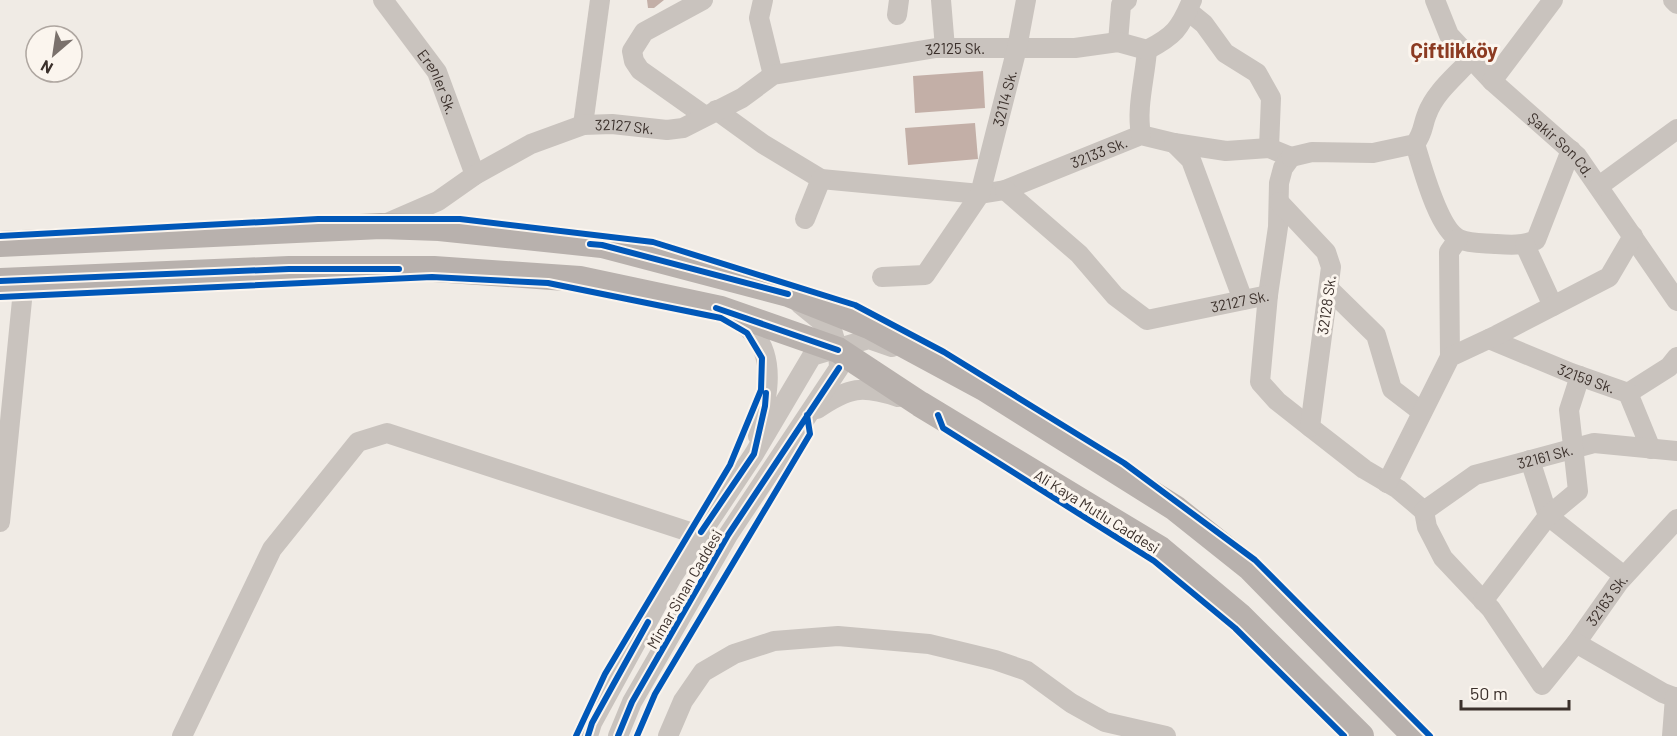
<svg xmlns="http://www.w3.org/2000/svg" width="1677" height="736" viewBox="0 0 1677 736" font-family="Barlow,sans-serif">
<rect width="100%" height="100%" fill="#f0ebe5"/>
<path fill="#c3afa7" d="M647,0H664L654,8H648Z
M983,71L985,108L915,113L913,76Z
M975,123L978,159L908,165L905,128Z"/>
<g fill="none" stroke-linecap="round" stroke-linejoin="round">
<g stroke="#c9c3be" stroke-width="20">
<path id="s1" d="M383,0L437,72L475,175"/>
<path d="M703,0L644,32L632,51L634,61L640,70L705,116"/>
<path d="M763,0L759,18L773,75"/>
<path d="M941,0L945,48"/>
<path id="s2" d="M1435,0L1449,35L1492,81L1577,156L1677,301"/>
<path d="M1673,0L1677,4"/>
<path d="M1188,11L1204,24L1225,53L1257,73L1271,98L1269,148"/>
<path d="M897,15L899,0"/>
<path d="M1118,42L1121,5L1127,0"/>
<path d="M1492,81L1553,0"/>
<path id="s3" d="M716,110L763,144L821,179L980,194L1005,190L1141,135L1174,143L1226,151L1269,148L1291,157"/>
<path d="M583,125L600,0"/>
<path d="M1141,135C1136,108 1145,78 1147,50"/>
<path d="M1174,143L1191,160L1243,300"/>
<path d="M1415,144C1422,166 1438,229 1459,239C1470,244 1484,243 1495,244C1510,245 1522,246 1536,240L1571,150"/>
<path d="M1291,157L1283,168L1279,183L1278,227L1268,295L1260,382L1277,401L1310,427L1364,469L1398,489L1424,511"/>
<path d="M1291,157L1312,152L1373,153L1415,144C1424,132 1422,126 1427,114C1435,92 1456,76 1471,59"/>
<path d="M1599,186L1677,129"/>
<path id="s4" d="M1005,190L1079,254L1115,296L1147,320L1268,295"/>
<path d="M1279,202L1326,252L1331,267L1310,427"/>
<path d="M805,219L821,179"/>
<path id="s5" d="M385,224L438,201L475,175L531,144L583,125L612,124L667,130L683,128L742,98L773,75L936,48H1075L1118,42L1147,50C1174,36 1180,29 1192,0"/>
<path d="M1525,245L1553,306"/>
<path id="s6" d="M882,277L925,275L980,194L1017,48L1026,0"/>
<path d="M1329,289L1376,335L1392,389L1422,412"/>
<path d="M734,318C739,321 744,325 749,329C779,356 766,403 758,436"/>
<path id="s7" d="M1489,339L1571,373L1628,393L1669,367L1677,357"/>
<path d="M1450,357L1449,252L1458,239"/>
<path d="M1628,393L1651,449"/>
<path d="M817,409C849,387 862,385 898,397"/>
<path d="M1530,460L1548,516L1624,576"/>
<path d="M1387,483L1450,357L1497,335L1609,277L1633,236"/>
<path id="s8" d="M1424,511L1427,527L1443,558L1491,609L1542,685L1576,643L1619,582L1677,519"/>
<path id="s9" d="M1424,511L1475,475L1594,443L1677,451"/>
<path d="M0,522L24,280"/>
<path d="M1483,601L1548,516L1578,491L1569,410L1580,376"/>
<path d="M1576,643L1663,693L1677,698"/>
<path d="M182,736L272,549L358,442L387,433L699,535"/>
<path d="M588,736L592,723L672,577L754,454L812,356L869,339L892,347"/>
<path d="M618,736L632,702L728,535L839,368L838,350L832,330L800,304"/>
<path d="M668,736L683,701L703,672L734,654L774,641L838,636L929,644L995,660L1027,671L1071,703L1105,722L1166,736"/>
<path d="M1672,736L1675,697"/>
</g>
<path stroke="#b8b1ad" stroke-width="26" d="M0,244L381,226L439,228L602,245L788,294L871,327L984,388L1175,508L1249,567L1415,736
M0,281L289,269H434L580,279L721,309L838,350L920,404L1160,549L1240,616L1361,736"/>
<defs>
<path id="cycleway" d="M0,236L318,219H460L653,242L855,305L944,352L1124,463L1255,560L1430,736
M590,244L602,245L788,294
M0,281L289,269H399
M0,297L432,277L548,283L721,318L747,333L762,358L761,390L730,465L605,674L576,736
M716,308L838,350
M938,415L943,428L1154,561L1235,628L1344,736
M701,532L754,454L765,406L766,393
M588,736L592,723L648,622
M618,736L632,702L728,535L839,368
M637,736L655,694L810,434L807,415"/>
</defs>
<use href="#cycleway" stroke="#fbf5ee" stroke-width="10"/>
<use href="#cycleway" stroke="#0057b8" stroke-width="6"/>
</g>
<g text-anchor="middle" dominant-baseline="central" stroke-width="6" stroke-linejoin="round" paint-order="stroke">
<g font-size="15" fill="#3b302b" stroke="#fbf5ee">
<text stroke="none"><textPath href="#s5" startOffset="612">32125 Sk.</textPath></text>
<text stroke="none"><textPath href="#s1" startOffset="99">Erenler Sk.</textPath></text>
<text stroke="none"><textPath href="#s6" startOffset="240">32114 Sk.</textPath></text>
<text stroke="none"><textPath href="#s5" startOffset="264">32127 Sk.</textPath></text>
<text stroke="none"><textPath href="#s2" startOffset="195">Şakir Son Cd.</textPath></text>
<text stroke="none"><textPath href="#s3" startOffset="412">32133 Sk.</textPath></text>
<text transform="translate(1326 305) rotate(-82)">32128 Sk.</text>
<text stroke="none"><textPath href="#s4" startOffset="288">32127 Sk.</textPath></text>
<text stroke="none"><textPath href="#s7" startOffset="105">32159 Sk.</textPath></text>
<text stroke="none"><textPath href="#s9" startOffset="135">32161 Sk.</textPath></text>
<text transform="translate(1097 511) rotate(32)">Ali Kaya Mutlu Caddesi</text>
<text transform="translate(684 589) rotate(-60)">Mimar Sinan Caddesi</text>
<text stroke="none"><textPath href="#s8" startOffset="320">32163 Sk.</textPath></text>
</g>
<g font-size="21" font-weight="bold" fill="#8c3b22" stroke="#fbf5ee">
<text x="1454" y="49">Çiftlikköy</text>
</g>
</g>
<g transform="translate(54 54) rotate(209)"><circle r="28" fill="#fbf5ee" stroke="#aea6a0" stroke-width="1.5"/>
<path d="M0-4.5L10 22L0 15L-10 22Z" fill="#7a716c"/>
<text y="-9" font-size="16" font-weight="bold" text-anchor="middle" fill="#3b302b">N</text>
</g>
<path d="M1461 700v9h108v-9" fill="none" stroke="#3b302b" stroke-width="3"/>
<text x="1470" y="700" font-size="18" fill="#3b302b" stroke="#fbf5ee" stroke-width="4.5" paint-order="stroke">50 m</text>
</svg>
